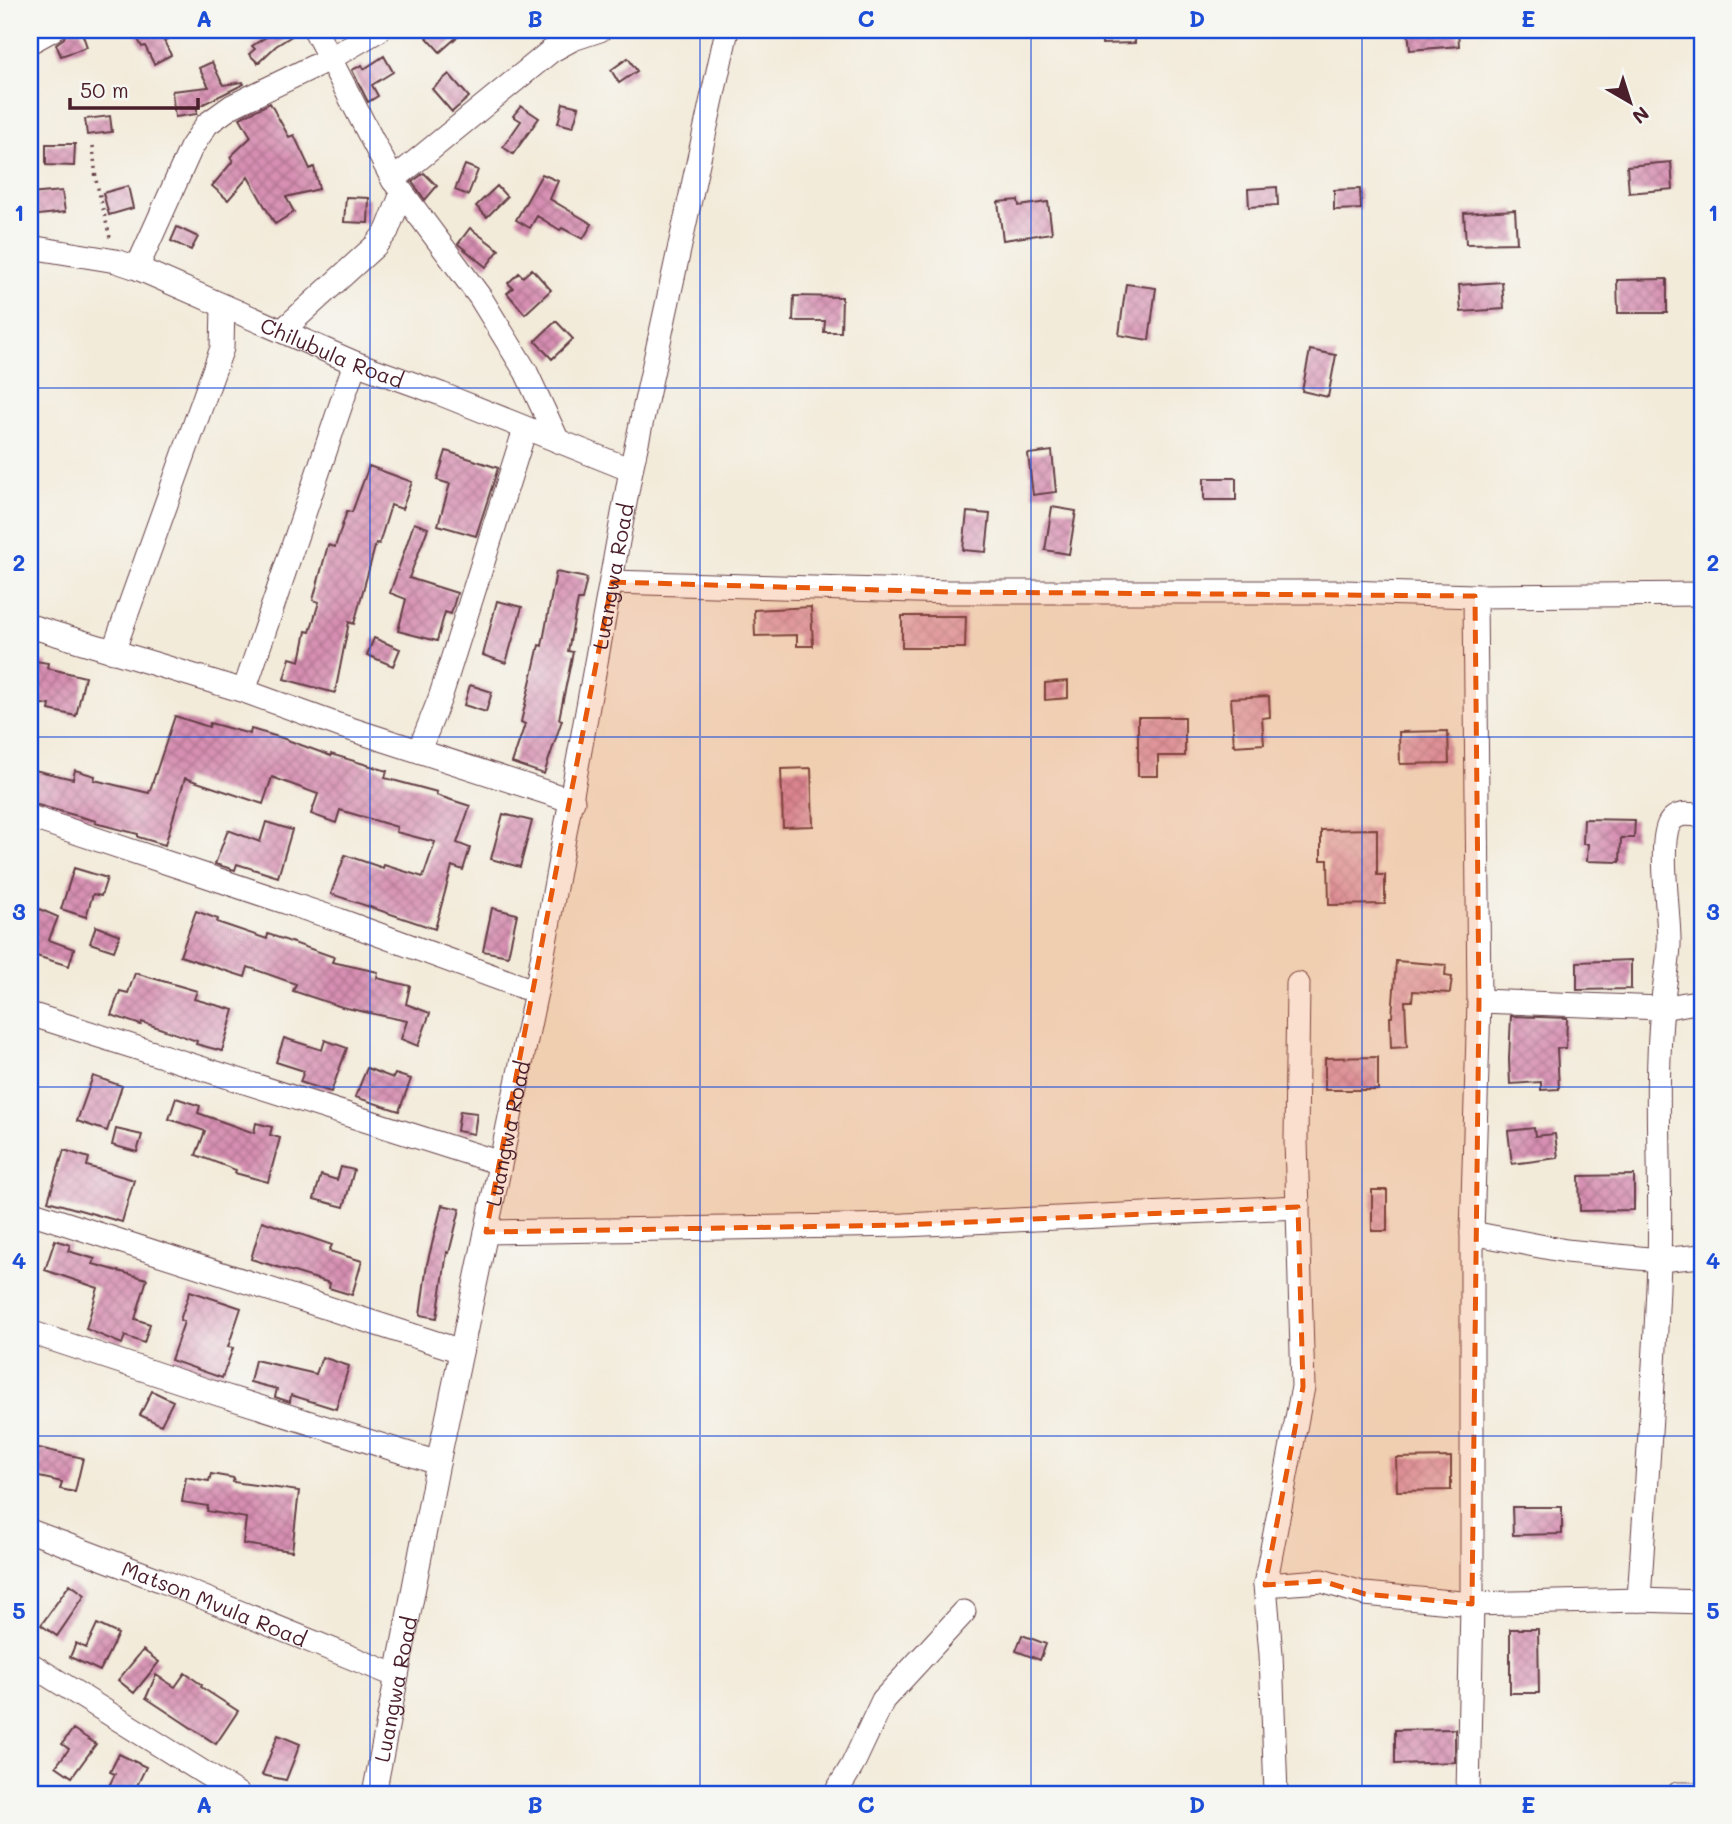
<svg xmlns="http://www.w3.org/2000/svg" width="1732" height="1824" viewBox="0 0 1732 1824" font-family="Mali,sans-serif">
<defs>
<pattern id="building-cross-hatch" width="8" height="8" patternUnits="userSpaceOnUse" patternTransform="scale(1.75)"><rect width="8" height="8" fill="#d78fb2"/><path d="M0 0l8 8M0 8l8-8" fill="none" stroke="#b07491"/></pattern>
</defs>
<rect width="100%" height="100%" fill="#f6f6f2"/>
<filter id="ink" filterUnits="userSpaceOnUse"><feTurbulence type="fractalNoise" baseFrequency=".0143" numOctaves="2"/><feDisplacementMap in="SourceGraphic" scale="14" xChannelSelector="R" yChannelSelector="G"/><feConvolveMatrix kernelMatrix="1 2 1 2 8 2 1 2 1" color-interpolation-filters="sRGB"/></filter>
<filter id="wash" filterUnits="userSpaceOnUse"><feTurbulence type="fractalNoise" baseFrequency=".00686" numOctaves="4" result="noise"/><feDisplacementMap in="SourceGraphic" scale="28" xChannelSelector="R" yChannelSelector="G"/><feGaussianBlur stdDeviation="1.57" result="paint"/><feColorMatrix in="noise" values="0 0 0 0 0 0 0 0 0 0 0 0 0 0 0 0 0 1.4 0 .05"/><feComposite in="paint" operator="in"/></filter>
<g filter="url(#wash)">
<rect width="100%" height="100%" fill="#f3ebda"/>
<g id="blocks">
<path fill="url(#building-cross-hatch)" d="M70,30H81L87,47L61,56L56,44L64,38L66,31Z
M133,30H184L164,41L171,55L154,64L145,46L142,47Z
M277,30H301L276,46L258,63L249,54L255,49L252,46Z
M420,30H465L440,52Z
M1102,30H1135V43L1102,44Z
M1408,30H1458L1459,46L1410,50Z
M384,56L393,72L372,85L378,96L368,102L352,70L362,65L364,69Z
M628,58L637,71L619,83L611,70Z
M212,62L223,85L243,82L244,84L197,107V114L175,117L172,91L209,87L199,68Z
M449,74L469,97L452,112L432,89Z
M270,103L289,137L294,135L310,169L314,167L319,189L286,197L294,212L275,224L248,177L228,200L212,186L233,161L230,157L251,137L240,118Z
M563,103L579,107L573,127L558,123Z
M521,106L539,118L513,154L503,147L521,121L513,116Z
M110,116L112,132L87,135L85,119Z
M46,144H75L74,166L46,165Z
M1671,162L1673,189L1629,193L1627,166Z
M465,165L478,170L468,195L455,190Z
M424,173L437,186L425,200L412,182Z
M542,174L558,181L550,199L592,224L583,239L562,228L560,230L537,216L530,228L516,220Z
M128,186L133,208L109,215L103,193Z
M497,186L507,197L487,217L476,206Z
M1277,187L1278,205L1249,207L1248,189Z
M1360,189L1361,209L1334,210V190Z
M62,191L65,212L30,216V194Z
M346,197L369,198L368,223L344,222Z
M1018,200L1019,206L1048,202L1052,233L1003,240L998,202Z
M1515,210L1517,243L1466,244L1464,213Z
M177,227L198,237L191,250L171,241Z
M470,228L499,250L486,267L458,244Z
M532,269L551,290L525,314L507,293L513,288L508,283L519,273L523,277Z
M1667,279V313H1618L1617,280Z
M1502,282L1504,309L1461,312L1459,285Z
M1126,284L1156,288L1149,340L1119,335Z
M794,296L842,297L841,332H824L825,321H793Z
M556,321L573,339L552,359L535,341Z
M1310,350L1336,355L1328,397L1302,391Z
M446,451L498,468L476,536L438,525L450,484L437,480Z
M1052,451L1056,492L1033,495L1028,454Z
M369,466L412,482L402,509L391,505L379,544L376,543L354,624L349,622L335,693L284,679L290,658L300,661L306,631L310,632L319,602L313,600L328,545L335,547L347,511L352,512Z
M1204,478H1236V500H1204Z
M1052,507L1076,511L1069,554L1045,550Z
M967,512L990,514L986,552L963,550Z
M414,523L428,528L409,578L457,593L451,614L445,612L437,641L398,631L406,599L390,593Z
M556,572L587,578L582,600H578L568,651L573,652L559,719L562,720L544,774L512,763L525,724L521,722L539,645L542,646Z
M497,601L522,607L506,663L483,655Z
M811,607L813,646H797V635L755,636L754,610Z
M902,616H966L965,648H902Z
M374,638L400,649L393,666L367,655Z
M30,660L48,663L47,668L85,677L76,716L49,710L50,705L30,703Z
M1068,681V698L1045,700V683Z
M470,685L492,692L486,712L464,705Z
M1269,696L1270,717L1262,718L1264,744L1234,746L1231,698Z
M175,716L209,727L210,723L250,734L251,729L282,738L331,756V754L387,771L385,778L437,792L436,795L470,806L457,843L470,848L463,870L452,866L435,929L331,894L345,855L383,868L384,865L423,877L435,842L396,832L397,827L340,810L336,823L311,814L318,794L272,777L263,804L185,778L165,845L138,837V834L95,823L96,821L30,803V769L73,779L75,770L95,776L94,780L149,793Z
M1138,717H1185V756H1158V776H1138Z
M1448,731L1449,763L1400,764L1399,732Z
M811,768L813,826L783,827L781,769Z
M503,814L532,821L520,867L491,859Z
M1584,819L1635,820L1634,838H1621L1620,862L1587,861L1588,844H1583Z
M266,822L292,830L278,877L237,864L235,870L215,864L228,830L260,842Z
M1377,829V875H1385V904L1329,905L1328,860H1321V830Z
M74,868L107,878L101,896L93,894L86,917L61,909Z
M30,905L58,917L49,940L74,949L69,966L30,954Z
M492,908L517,914L508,956L483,951Z
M196,911L218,919L217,922L267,939L268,934L334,957L332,962L378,972L377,978L410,986L406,1004L430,1013L418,1046L401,1039L407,1021L342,1007L293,991L296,984L248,967L245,977L180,956Z
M96,926L120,935L114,951L90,943Z
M1631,960V989L1577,990V962Z
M1396,961L1446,965L1445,976L1452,977L1450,993L1413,991L1412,1001H1405L1407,1047L1391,1048L1390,1017H1392Z
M135,973L197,991L194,999L234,1010L222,1051L196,1044L197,1041L142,1022L141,1025L111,1015L120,991L128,993Z
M1511,1016L1567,1018L1566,1048H1557L1559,1089L1541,1090V1082L1510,1084L1509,1059Z
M284,1038L322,1050L325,1040L347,1048L331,1092L300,1082L304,1071L276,1062Z
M1378,1057V1090H1325V1058Z
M367,1068L393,1078L395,1074L411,1079L399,1111L355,1097Z
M93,1076L122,1086L107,1131L77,1121Z
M176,1098L200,1106L198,1113L254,1133L256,1123L272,1127L270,1135L280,1138L268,1182L235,1173L236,1170L196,1155L205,1131L169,1119Z
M460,1111L477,1113L474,1134L457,1131Z
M1534,1128L1535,1136L1555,1134L1558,1158L1512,1164L1508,1131Z
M116,1129L142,1135L137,1152L112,1145Z
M64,1150L89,1158L87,1166L134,1180L122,1222L48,1201Z
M341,1167L354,1170L344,1207L314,1199L321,1175L337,1180Z
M1634,1175V1210L1580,1211L1579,1176Z
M1372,1190H1387V1231H1372Z
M442,1205L460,1209L449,1253L447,1252L437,1318L420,1315L427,1264Z
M262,1221L332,1245L329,1251L362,1261L352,1295L329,1288L330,1283L251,1259Z
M55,1240L70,1245L68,1251L95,1259L93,1264L147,1279L135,1319L150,1324L144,1343L125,1336L122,1344L86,1329L98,1288L45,1270Z
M190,1291L241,1308L228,1347L233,1348L222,1378L171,1360L184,1322L180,1320Z
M322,1357L349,1366L336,1409L291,1395L290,1402L275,1397L277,1389L250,1382L255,1360L316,1374Z
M152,1391L173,1401L161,1425L140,1415Z
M30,1446L83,1458L75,1492L60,1489L62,1482L30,1475Z
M1451,1457V1490L1397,1491L1396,1458Z
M211,1474L234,1478L233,1482L299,1491L292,1551L243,1544L246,1518L207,1511L208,1506L182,1502L186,1477L209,1481Z
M1512,1507H1562V1534L1513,1535Z
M70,1584L85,1595L57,1636L41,1625Z
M97,1624L118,1634L100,1671L70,1657L76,1643L86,1648Z
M1510,1629H1538L1539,1693H1510Z
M1022,1635L1046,1644L1040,1660L1016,1651Z
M143,1650L159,1662L134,1693L118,1680Z
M185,1673L202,1685L201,1687L238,1711L216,1744L146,1698L156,1675L175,1687Z
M73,1729L96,1744L72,1777L56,1766L69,1749L62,1744Z
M1455,1729V1762L1395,1764V1730Z
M278,1735L300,1744L286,1780L262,1775Z
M119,1754L146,1767L133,1794H105L115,1774L110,1772Z"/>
</g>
</g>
<g filter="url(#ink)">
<use href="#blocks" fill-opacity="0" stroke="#633e45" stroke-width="2"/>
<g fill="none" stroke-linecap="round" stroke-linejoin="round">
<defs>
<g id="minor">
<path d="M315,30L393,180L480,297L526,372L558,441"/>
<path d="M30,42L52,30"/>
<path d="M393,180L551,51L573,39L600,30"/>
<path id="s1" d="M30,247L116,261L137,268L355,363L441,394L631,470"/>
<path d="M137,268L191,148L207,124L232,106L329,59L379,30"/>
<path d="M283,330L375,246L387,231L402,193"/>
<path d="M612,582L949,592H1344L1475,596L1702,594"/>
<path d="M30,626L244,691L338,725L573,801"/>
<path d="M113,652L222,348L223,306"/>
<path d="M244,691L355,363"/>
<path d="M419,751L440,698L525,429"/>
<path d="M30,817L339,920L536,992"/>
<path d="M1479,1001L1662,1008L1702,1001"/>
<path d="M30,1014L500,1163"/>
<path d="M30,1212L461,1351"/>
<path d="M486,1232L904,1225L1298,1207"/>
<path d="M1472,1233L1566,1251L1659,1260L1702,1256"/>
<path d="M30,1332L218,1394L438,1463"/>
<path id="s2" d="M30,1531L160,1580L397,1676"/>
<path d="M1265,1585L1322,1581L1365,1594L1472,1604L1639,1600L1702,1602"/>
<path d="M1639,1600C1646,1488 1655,1375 1659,1262C1662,1178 1654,1093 1662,1008C1664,987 1668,967 1669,945C1670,917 1658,846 1669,824C1676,811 1691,814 1702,816"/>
<path d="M30,1664L238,1794"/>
<path id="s3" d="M374,1794L438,1463L536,992L631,470L727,30"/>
<path d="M835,1794L852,1766L883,1700L964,1612"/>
<path d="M1276,1794L1271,1654L1265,1585L1303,1387L1296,1140L1298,984"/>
<path d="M1468,1794L1472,1604V1233L1479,1001L1475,596"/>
<path d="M1678,1794H1702"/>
</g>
</defs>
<use href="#minor" stroke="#633e45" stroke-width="25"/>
<path stroke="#633e45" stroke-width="3.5" stroke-dasharray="2 5" stroke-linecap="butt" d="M93,146L96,180L111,242"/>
<use href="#minor" stroke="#fff" stroke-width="23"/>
</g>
</g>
<path fill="#e8590c" fill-opacity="0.2" stroke="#e8590c" stroke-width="5" stroke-dasharray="14 9" stroke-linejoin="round" d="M612,582L949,592L1475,596L1479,1001L1472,1604L1365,1594L1322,1581L1265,1585L1303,1387L1298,1207L904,1225L486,1232Z"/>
<path fill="none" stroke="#1d4ed8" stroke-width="2" stroke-opacity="0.55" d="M370,30V1794M700,30V1794M1031,30V1794M1362,30V1794M30,388H1702M30,737H1702M30,1087H1702M30,1436H1702"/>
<g text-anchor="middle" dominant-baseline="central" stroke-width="5" stroke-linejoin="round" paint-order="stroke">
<g font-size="21" fill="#4a1f2b" stroke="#f6f6f2">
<text stroke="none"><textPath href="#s1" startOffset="322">Chilubula Road</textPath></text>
<text stroke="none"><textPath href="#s3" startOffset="1241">Luangwa Road</textPath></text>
<text stroke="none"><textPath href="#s3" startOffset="674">Luangwa Road</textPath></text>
<text stroke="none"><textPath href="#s2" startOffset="198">Matson Mvula Road</textPath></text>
<text stroke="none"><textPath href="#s3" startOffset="107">Luangwa Road</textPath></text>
</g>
</g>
<rect width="1732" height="1824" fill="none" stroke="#f6f6f2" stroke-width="77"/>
<g transform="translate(1630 102) rotate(141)" stroke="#f6f6f2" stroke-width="5" paint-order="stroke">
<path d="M0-5L12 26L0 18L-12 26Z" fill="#4a1f2b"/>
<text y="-10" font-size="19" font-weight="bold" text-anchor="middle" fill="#4a1f2b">N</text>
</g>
<path d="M70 98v10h128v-10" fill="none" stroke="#4a1f2b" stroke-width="3.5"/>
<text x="80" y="98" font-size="21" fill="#4a1f2b" stroke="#f6f6f2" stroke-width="5" paint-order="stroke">50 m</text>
<rect x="38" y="38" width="1656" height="1748" fill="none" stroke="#1d4ed8" stroke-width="2.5"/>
<g font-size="23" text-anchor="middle" font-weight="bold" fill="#1d4ed8">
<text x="204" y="27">A</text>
<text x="535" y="27">B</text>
<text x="866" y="27">C</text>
<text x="1197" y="27">D</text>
<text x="1528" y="27">E</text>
<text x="19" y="221">1</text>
<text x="1713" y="221">1</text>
<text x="19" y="571">2</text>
<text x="1713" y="571">2</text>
<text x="19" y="920">3</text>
<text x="1713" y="920">3</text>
<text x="19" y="1269">4</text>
<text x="1713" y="1269">4</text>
<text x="19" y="1619">5</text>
<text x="1713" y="1619">5</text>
<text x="204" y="1813">A</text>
<text x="535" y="1813">B</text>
<text x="866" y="1813">C</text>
<text x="1197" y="1813">D</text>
<text x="1528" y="1813">E</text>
</g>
</svg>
